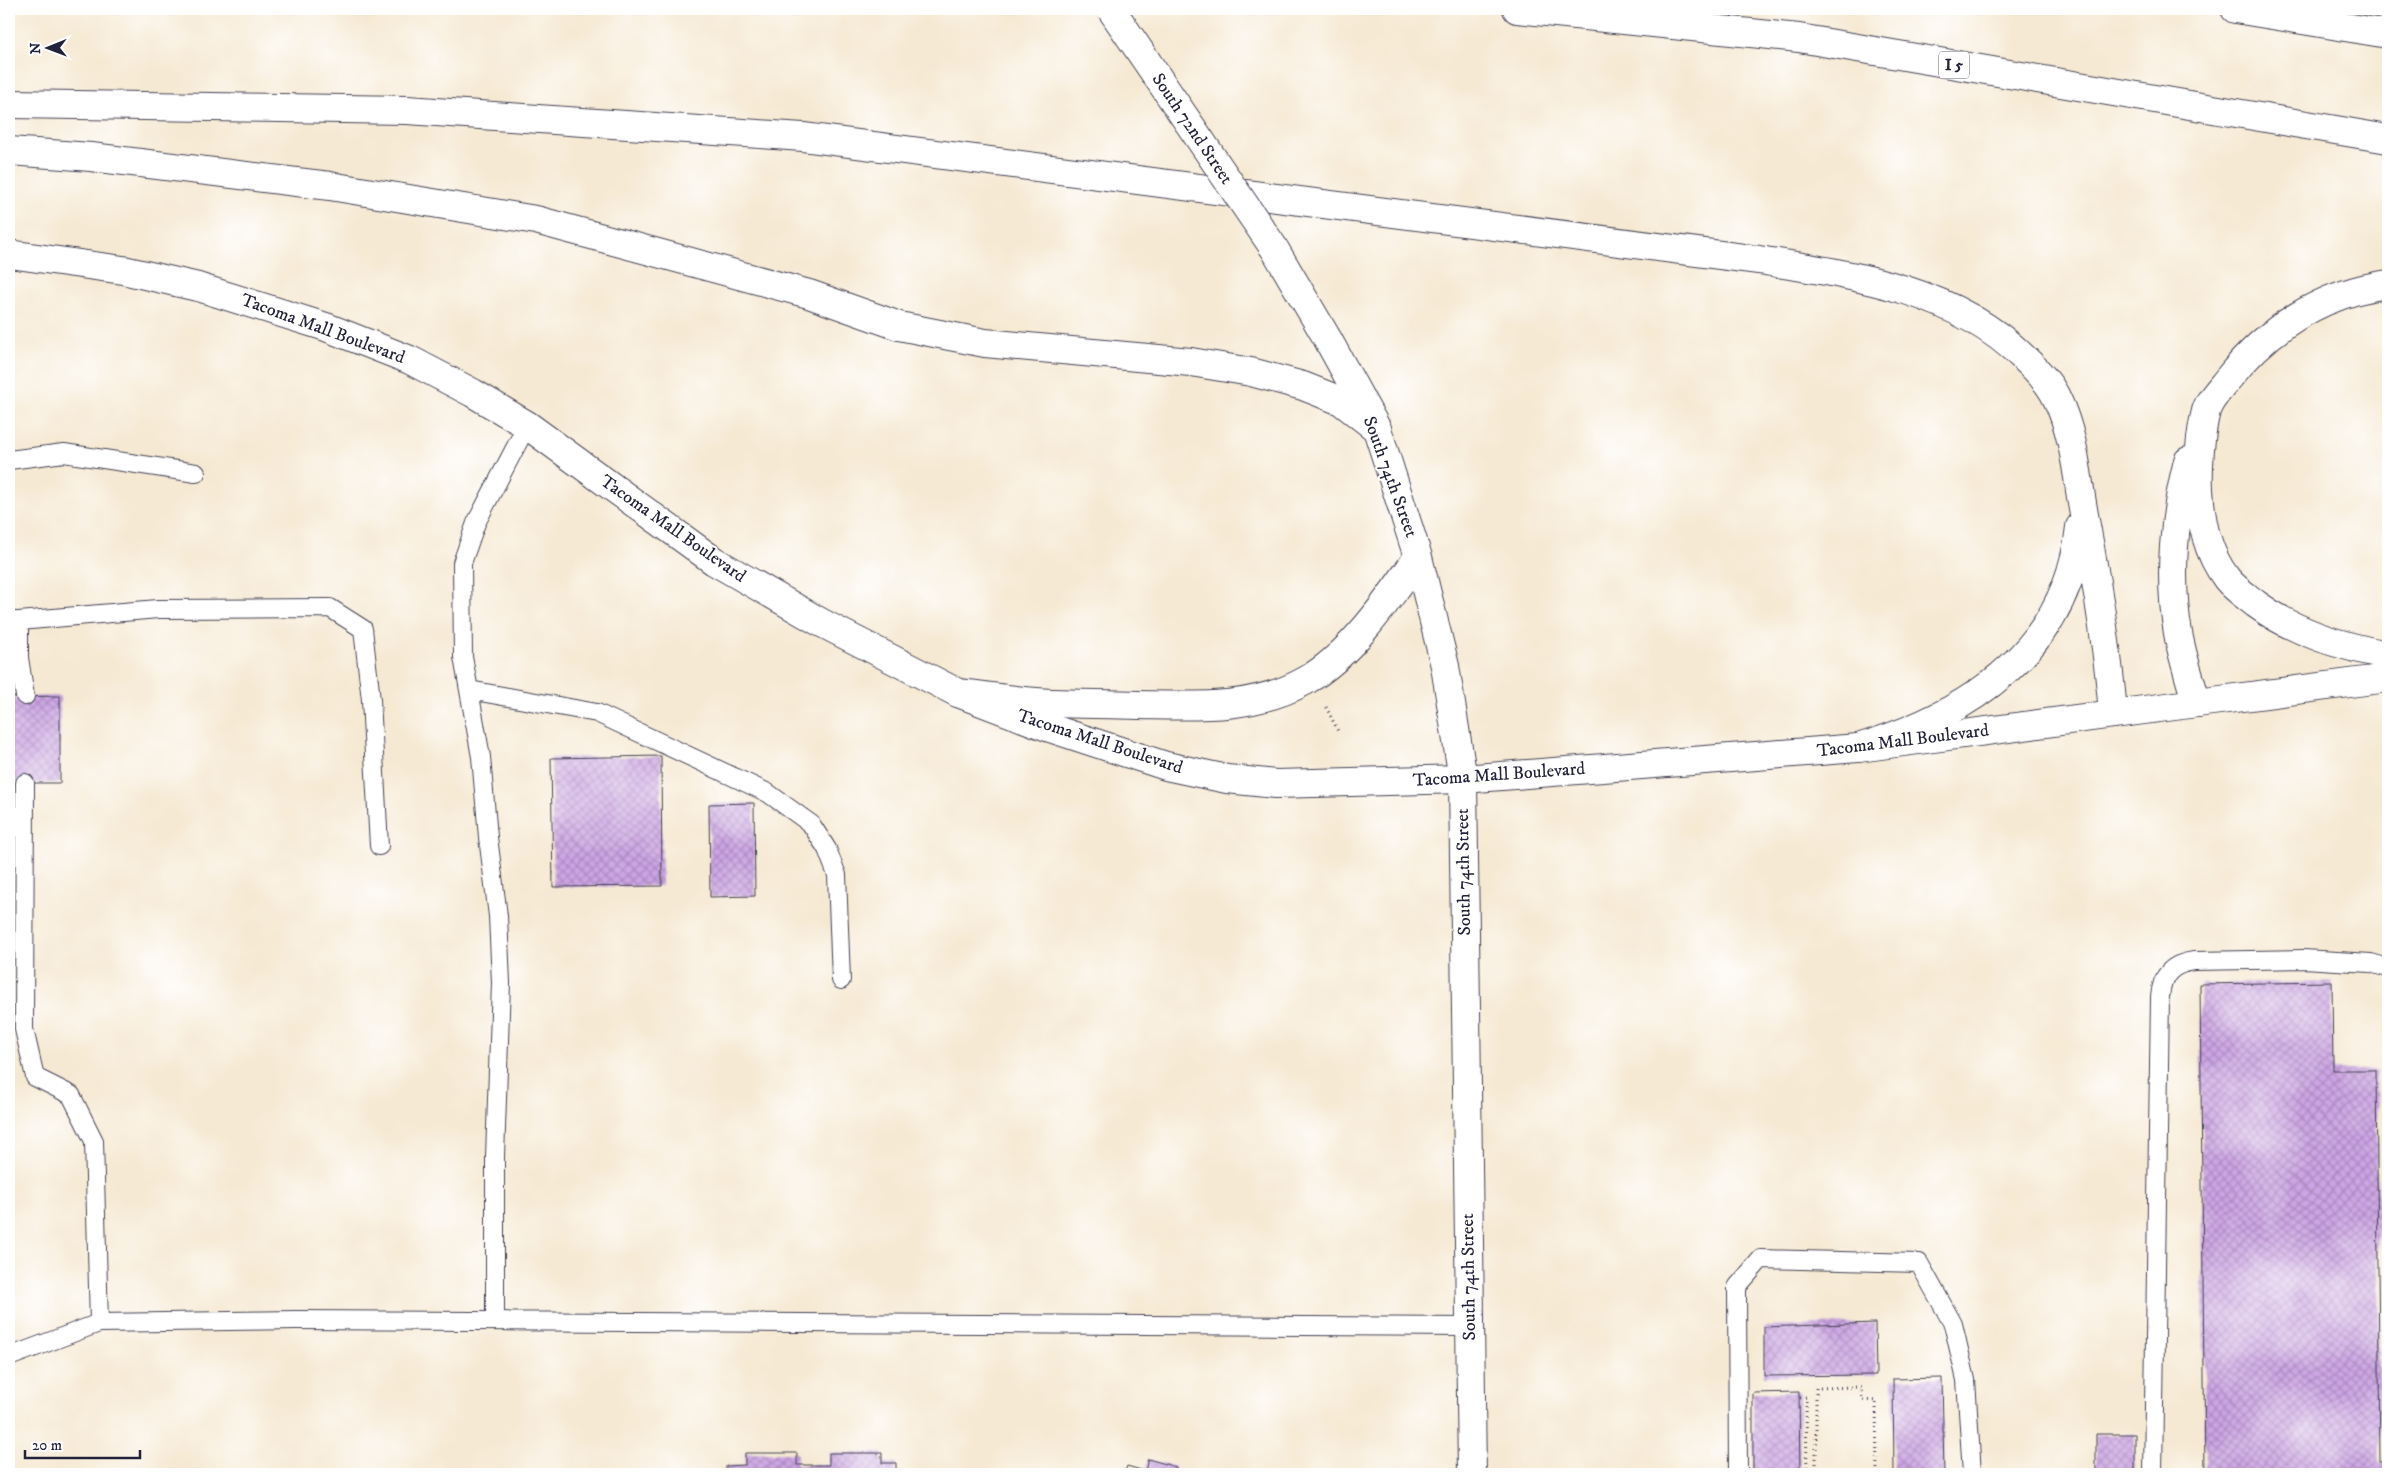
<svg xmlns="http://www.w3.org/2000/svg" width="2397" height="1483" viewBox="0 0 2397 1483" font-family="'IM FELL DW Pica',serif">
<defs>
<pattern id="building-cross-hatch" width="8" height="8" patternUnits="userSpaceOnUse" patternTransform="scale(1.25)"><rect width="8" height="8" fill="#cda5e4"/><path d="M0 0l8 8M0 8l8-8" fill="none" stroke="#a686ba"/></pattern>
</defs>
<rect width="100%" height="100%" fill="#fff"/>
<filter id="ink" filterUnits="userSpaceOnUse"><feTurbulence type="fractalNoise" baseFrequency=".02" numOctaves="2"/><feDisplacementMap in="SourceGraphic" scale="10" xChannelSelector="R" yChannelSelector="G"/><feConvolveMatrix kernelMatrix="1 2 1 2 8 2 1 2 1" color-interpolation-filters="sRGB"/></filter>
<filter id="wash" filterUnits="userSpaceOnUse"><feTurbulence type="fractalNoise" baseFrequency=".0096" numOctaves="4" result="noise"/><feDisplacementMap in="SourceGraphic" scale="20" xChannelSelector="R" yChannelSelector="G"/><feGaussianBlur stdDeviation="1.12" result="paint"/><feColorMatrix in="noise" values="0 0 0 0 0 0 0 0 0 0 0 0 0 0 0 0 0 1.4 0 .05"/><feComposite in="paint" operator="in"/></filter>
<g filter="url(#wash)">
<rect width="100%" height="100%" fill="#f6e9d3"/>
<g id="blocks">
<path fill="url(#building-cross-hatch)" d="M60,696V783H9V697Z
M661,756L662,886L553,887L551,758Z
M754,803L755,896L710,897L709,804Z
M2332,982L2333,1070H2376L2380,1462H2388V1474H2205L2200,984Z
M1875,1323L1876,1375L1764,1376V1327Z
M1942,1378L1944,1474H1894L1893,1379Z
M1799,1392L1800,1474H1753V1393Z
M2096,1434H2135V1474H2096Z
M745,1453H797V1465H829V1453H882V1463H896V1474H726V1466L745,1465Z
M1148,1459L1176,1467L1174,1474H1124L1127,1466L1145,1471Z"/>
</g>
</g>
<g filter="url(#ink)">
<use href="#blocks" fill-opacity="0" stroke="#424052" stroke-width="1"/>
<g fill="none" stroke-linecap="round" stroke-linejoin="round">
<defs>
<path id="lane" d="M9,460L64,453L196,473
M9,621H19V658L25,696
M19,621L158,609L330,608L363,629L371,700L379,846
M469,690L597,713L768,793L811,824L827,849L837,875L841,980
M25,783L24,1029L35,1077L71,1095L94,1141L99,1323
M495,1321V1157L501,983L498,916L488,837L481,757L463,657L462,563L476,523L527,425
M9,1357L99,1323L296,1320L1470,1327
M1738,1474L1737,1287L1761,1259L1919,1263L1953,1324L1966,1380L1972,1474
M2153,1474L2160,997C2162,975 2171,964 2194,961L2303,959L2371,963L2388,968"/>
<path id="secondary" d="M9,254L123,270L198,287L326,327L410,360L473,393L527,425L714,561L820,622L958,693L1047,727L1166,766L1227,779L1276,784L1463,779
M2197,703L2388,678"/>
<path id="primary" d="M1274,248L1327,338L1377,429L1418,557L1445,666L1463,779L1472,1474
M958,693C989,696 1020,702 1052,703C1081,704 1110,704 1139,705C1195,706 1253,710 1305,681C1350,656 1389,599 1418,557
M1463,779L1858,748L2197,703"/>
<path id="highway" d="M1517,9L1799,38L2388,139
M2235,9L2388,34
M9,104L407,110L803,137L1759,260C1853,275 1953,288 2024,358C2036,369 2050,383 2057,399C2075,436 2077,479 2085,520C2097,584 2108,648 2113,714
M9,151L91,157L330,186L536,220L809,294L899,326L985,343L1191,362L1251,372L1303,386L1341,401L1377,429
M2388,284C2322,293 2268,328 2227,380C2220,389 2209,400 2206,411C2200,434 2198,467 2199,490C2201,522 2207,553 2227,579C2235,589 2246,596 2256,604C2296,633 2340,646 2388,655
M2188,461C2174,515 2168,577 2178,633C2182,656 2190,680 2197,703
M1858,748C1968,715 2067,651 2080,527"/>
</defs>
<use href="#lane" stroke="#424052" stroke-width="20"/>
<use href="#secondary" stroke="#424052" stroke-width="30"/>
<use href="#primary" stroke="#424052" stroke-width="30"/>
<use href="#highway" stroke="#424052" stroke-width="30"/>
<path stroke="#424052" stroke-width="3" stroke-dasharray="1 4" stroke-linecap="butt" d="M1326,707L1338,731
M1800,1398L1806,1397L1807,1474
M1816,1474V1388L1861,1387L1862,1400L1876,1401L1877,1474"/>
<use href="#lane" stroke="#fff" stroke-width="18"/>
<use href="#secondary" stroke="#fff" stroke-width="28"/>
<use href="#primary" stroke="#fff" stroke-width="28"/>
<use href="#highway" stroke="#fff" stroke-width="28"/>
<defs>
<path id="primary-bridge" d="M1111,9L1274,248"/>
</defs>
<use href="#primary-bridge" stroke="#424052" stroke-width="30" stroke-linecap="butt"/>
<use href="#primary-bridge" stroke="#fff" stroke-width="28"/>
</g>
</g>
<g text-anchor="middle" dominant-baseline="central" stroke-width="4" stroke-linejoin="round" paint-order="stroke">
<rect fill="#fff" stroke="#646476" stroke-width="1" x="1939" y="51.5" width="30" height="27" rx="4"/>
<g font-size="16" font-weight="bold" fill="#22223b">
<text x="1954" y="65">I 5</text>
</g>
<g font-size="18" fill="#22223b" stroke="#fff">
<text transform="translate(1192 129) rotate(56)">South 72nd Street</text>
<text transform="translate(323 329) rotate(20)">Tacoma Mall Boulevard</text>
<text transform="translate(1390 477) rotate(70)">South 74th Street</text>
<text transform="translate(673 529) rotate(35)">Tacoma Mall Boulevard</text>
<text transform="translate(1903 741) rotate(-7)">Tacoma Mall Boulevard</text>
<text transform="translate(1100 742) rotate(18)">Tacoma Mall Boulevard</text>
<text transform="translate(1499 775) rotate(-4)">Tacoma Mall Boulevard</text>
<text transform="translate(1464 872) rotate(-91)">South 74th Street</text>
<text transform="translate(1469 1277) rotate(-91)">South 74th Street</text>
</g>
</g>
<rect width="2397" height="1483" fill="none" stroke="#fff" stroke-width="30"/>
<g transform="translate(48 48) rotate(269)" stroke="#ffffff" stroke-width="4" paint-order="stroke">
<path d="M0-4L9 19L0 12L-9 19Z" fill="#22223b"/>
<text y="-8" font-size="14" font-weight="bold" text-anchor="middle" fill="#22223b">N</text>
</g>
<path d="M25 1450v8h115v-8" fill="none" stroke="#22223b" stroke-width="2.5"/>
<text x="32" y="1450" font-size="15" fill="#22223b" stroke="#ffffff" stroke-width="4" paint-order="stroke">20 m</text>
</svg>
